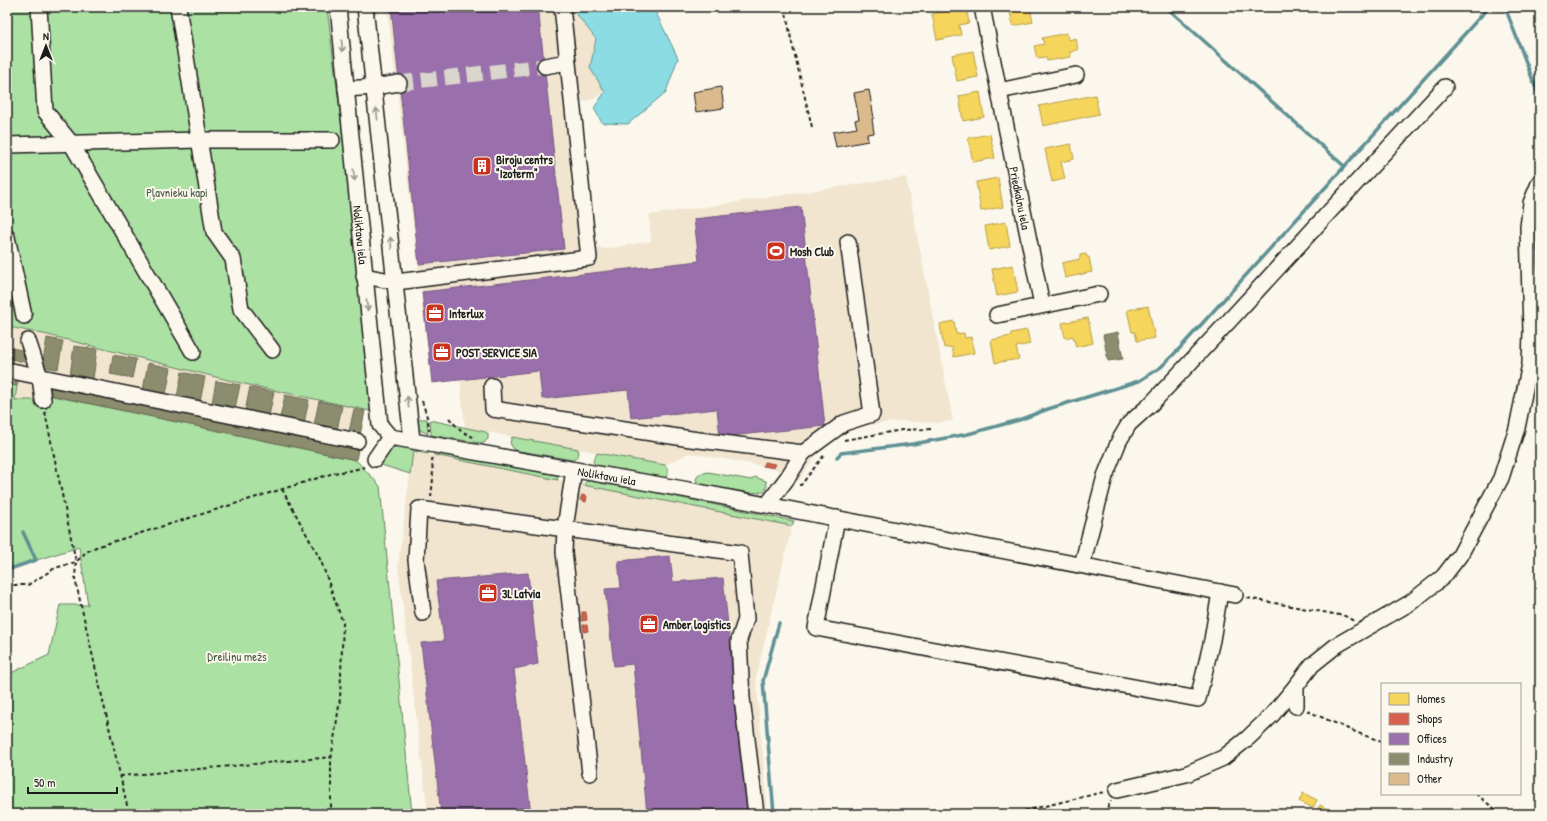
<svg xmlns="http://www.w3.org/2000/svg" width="1547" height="821" viewBox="0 0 1547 821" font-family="'Patrick Hand',sans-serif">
<rect width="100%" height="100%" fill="#fbf7ec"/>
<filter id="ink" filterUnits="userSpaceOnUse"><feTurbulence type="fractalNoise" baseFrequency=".025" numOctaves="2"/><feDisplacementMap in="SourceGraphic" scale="8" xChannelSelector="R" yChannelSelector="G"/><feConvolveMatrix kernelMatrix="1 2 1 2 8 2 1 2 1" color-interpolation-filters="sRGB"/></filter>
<g filter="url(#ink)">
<path fill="#f1e5d0" d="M387,7H571L596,39L590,68L605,92L590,100L576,103L595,246L605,249L651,241L649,215L906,177L953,421L936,423L903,421L869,425L842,434L820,450L797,482L774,468L689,453L665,465L465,428L460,380L432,383Z
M9,327L48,335L240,383L366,410L356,460L49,395V400H15L17,386L7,384V332Z
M413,451L792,526L756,678L768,814H428L398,565Z"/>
<path fill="#abe1a3" stroke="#647e60" d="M7,7H327L373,381L375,412L240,383L48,335L9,327L7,332Z
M7,384L17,386L15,400H49V395L356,460L380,486L412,814H7V675L49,655L60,605H88L79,547L7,569Z
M419,419H427L428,434L418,429L416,420Z
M430,420L486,432L488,434V439L484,443H480L431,435Z
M512,437L578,449L579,453L577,458L573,460L514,450L510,443Z
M406,445L429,450L428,454L413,451L410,474L375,463C386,453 391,446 406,445Z
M433,450L553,472L557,475L558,480L434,455Z
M597,453L665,465L668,469V474L665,478L595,465L593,461Z
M708,472L751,480L755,477L766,481L767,486L764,492L750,493L698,484L696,479L699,474Z
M594,480L794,521L792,526L583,485L587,481Z"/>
<path fill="#8cdde3" stroke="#5f9093" d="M571,7H653L678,58L666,92L628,124L602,123L594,108L605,92L590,68L596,39Z"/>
<path fill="#f6d55c" stroke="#b59e49" d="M966,7L969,23L959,25L961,35L937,40L932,14Z
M1009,7H1030L1033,22L1013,26Z
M1067,33L1068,40L1076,38L1078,50L1070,52L1071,57L1047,61L1046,57L1037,58L1034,46L1044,44L1042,38Z
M973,51L978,77L957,81L952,55Z
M980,92L984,117L963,121L959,96Z
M1095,95L1099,114L1043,126L1039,106Z
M990,134L995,158L973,162L968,138Z
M1071,144L1074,159L1061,162L1065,179L1052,182L1045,149Z
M998,178L1003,207L981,211L976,182Z
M1006,222L1010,246L989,250L985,226Z
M1086,254L1087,257H1089L1092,272L1065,278L1062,263L1080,259V255Z
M1013,265L1018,292L997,296L992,269Z
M1148,306L1155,338L1137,341L1135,332H1132L1127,310Z
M1088,318L1093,343L1076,347L1073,336L1065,338L1062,323Z
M954,321L956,334L964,333L965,338L971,337L974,353L954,357L952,347L944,348L940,324Z
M1027,330L1030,344L1016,347L1019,359L995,363L991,340L1011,336V333Z
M1303,793L1317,800L1313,808L1299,801Z
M1320,805L1329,810L1327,814H1315Z
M1217,809L1218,814H1195L1194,810Z"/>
<path fill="#d6604d" stroke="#9e4c3e" d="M764,462L775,464L774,468L763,466Z
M582,495L587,496L586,502L580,500Z
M582,612H586L587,620L582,621Z
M583,625H587L588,631L584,632Z"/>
<path fill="#9970ab" stroke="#745780" d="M391,7H538L564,249L419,264Z
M801,207L825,426L720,437L717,409L631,418L628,390L542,399L539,371L432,383L422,292L699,261L694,219Z
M670,556L673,582L723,578L748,814H647L633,664L614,666L605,589L621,588L618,561Z
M528,573L538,664L514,669L531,814H441L421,643L444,641L436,581Z"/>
<path fill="#8c8c6e" stroke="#6a6a55" d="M1118,332L1123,359L1108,361L1103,335Z
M47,338L63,341L58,369L42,367Z
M74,346L97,349L93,379L70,376Z
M7,347L26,351L24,362L7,358Z
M113,355L136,359L132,378L110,374Z
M148,363L171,368L166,394L143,390Z
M182,372L205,377L200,402L177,397Z
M7,374L19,376L17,386L7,384Z
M216,381L240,385L235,408L212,403Z
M51,382L359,444L356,460L49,395Z
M250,387L274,392L269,416L245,411Z
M285,395L309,400L304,423L280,418Z
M319,401L342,406L337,430L314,425Z
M354,409L365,411L360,435L349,432Z"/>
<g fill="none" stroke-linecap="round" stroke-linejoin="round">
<path stroke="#5f9093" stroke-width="3.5" d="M1166,7L1344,166
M1505,7L1540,99
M837,457L841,453L913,444L968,434L1019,420L1048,409L1139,381L1161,367L1180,348L1489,7
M7,570L36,560L23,532
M774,814L763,681L779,623"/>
</g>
<path fill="#dbbb8e" stroke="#1c1c1c" d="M721,87L724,108L696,112L693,92Z
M869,90L874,118L872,119L874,133L867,134L868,141L836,147L833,132L857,128L855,120L859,119L854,93Z"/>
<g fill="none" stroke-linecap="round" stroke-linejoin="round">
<path stroke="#dad6cd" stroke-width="15" stroke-dasharray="15 8" stroke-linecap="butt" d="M399,83L545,66"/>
<defs>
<g id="minor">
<path d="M39,7L45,111L71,143L193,352"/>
<path d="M178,7L214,232L233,259L241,309L272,350"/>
<path id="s1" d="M338,7L380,425L390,437L683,489L1235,595"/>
<path d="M365,7L412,440"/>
<path id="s2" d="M982,7L1042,305"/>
<path d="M545,66L567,62"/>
<path d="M346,89L374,87L399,83"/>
<path d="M999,91L1076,75"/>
<path d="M7,145L199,140H332"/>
<path d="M7,237L24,316"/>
<path d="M364,276L396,282L589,258L562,7"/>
<path d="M997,315L1099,294"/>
<path d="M28,341L40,377L43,400"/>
<path d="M7,370L357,441"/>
<path d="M492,386L493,409L691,439L803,453"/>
<path d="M375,459L390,437"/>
<path d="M574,470L565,528L564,552L590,773"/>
<path d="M767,505L788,477L803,453L844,423L872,414L848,242"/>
<path d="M837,518L816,628L1198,699L1212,640L1220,592"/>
<path d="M1082,565L1105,476L1119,441L1129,424L1151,404L1229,321L1331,210L1445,87"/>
<path d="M423,613L416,560L419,509L740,553L746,619L739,640L742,698L756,814"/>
<path d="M1296,706V686L1312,665L1337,645L1410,603L1443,577L1460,555L1501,478L1517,428L1530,364L1531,331L1528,227L1531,203L1540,181"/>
<path d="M1117,790L1186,774L1223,758L1248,738L1272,715L1296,686"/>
</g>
</defs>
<use href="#minor" stroke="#1c1c1c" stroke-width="18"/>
<path stroke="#1c1c1c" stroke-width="2" stroke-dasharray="4 3" stroke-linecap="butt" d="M785,7L791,39L812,127
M422,401L428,420L429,431
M45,412L76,562L75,579L129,814
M449,418L461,431L473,437
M844,440L902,430L931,429
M799,485H801L825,454
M282,489L321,561L343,623L340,699L331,760V814
M431,497L433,479L432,458
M7,583L10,585H28L55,568L76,562L86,552L96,547L334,473L353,470L364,467
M1247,598L1345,616L1354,621
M1307,711C1332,721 1356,734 1382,741
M120,776L332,757
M1476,794L1501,814
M1011,814L1104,792
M1104,814L1111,801"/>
<use href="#minor" stroke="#fbf7ec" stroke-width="15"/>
</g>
<defs><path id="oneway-shaft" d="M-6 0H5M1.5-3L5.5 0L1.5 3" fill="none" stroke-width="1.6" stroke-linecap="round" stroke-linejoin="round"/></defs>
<g stroke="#97948e">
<use href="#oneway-shaft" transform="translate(342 46) rotate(85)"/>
<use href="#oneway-shaft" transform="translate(377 114) rotate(-96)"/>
<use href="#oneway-shaft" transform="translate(354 175) rotate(84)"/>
<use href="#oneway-shaft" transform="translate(391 243) rotate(-96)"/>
<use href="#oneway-shaft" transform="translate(367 305) rotate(84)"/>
<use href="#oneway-shaft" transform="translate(408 402) rotate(-96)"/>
</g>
</g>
<defs>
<symbol id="building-square" viewBox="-11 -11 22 22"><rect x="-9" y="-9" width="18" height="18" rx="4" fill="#c8321e" stroke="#fbf7ec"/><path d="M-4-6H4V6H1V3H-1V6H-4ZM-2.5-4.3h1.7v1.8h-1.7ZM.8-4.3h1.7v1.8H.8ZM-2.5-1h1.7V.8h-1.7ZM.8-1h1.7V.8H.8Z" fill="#fff"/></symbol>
<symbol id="stadium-square" viewBox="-11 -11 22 22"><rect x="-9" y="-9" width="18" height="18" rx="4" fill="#c8321e" stroke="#fbf7ec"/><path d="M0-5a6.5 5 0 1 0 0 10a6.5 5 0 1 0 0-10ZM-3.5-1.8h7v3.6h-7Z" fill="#fff"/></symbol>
<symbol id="office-square" viewBox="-11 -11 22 22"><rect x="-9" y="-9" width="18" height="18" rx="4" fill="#c8321e" stroke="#fbf7ec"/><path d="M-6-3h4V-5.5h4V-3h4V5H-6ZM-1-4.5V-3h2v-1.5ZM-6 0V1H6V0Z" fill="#fff"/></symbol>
</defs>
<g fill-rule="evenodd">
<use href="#building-square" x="471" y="155" width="22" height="22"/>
<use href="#stadium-square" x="765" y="240" width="22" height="22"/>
<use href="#office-square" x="424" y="302" width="22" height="22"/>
<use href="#office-square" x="431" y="341" width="22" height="22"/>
<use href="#office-square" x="477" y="582" width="22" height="22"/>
<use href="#office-square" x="638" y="613" width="22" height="22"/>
</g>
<g text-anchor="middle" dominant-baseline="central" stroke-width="4" stroke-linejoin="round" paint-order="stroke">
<g font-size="12" font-weight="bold" fill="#1c1c1c" stroke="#fbf7ec" text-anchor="start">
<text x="496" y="159">Biroju centrs<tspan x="496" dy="14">"Izoterm"</tspan></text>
<text x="790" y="251">Mosh Club</text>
<text x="449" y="313">Interlux</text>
<text x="456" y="352">POST SERVICE SIA</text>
<text x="502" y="593">3L Latvia</text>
<text x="663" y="624">Amber logistics</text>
</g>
<g font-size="12" fill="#475744" stroke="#fbf7ec">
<text x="177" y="192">Pļavnieku kapi</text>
<text x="237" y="656">Dreiliņu mežs</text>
</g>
<g font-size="12" fill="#1c1c1c" stroke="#fbf7ec">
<text stroke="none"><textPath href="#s2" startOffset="195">Priedkalnu iela</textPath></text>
<text stroke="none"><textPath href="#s1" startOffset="229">Noliktavu iela</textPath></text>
<text stroke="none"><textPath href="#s1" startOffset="656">Noliktavu iela</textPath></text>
</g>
</g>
<rect width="1547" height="821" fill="none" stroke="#fbf7ec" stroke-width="24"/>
<rect x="12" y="12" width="1523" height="797" fill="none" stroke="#1c1c1c" stroke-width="1.5" filter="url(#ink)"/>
<rect x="1381" y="683" width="140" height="112" fill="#fbf7ec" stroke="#a29f99"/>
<rect x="1389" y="693" width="20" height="12" fill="#f6d55c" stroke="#a29f99"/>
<text x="1417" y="703" font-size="12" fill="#1c1c1c">Homes</text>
<rect x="1389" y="713" width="20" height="12" fill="#d6604d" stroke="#a29f99"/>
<text x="1417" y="723" font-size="12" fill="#1c1c1c">Shops</text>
<rect x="1389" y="733" width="20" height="12" fill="#9970ab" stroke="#a29f99"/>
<text x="1417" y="743" font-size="12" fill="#1c1c1c">Offices</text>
<rect x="1389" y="753" width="20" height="12" fill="#8c8c6e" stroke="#a29f99"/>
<text x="1417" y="763" font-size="12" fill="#1c1c1c">Industry</text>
<rect x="1389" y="773" width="20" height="12" fill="#dbbb8e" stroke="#a29f99"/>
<text x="1417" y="783" font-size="12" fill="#1c1c1c">Other</text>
<g transform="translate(46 46)" stroke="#fbf7ec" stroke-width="3" paint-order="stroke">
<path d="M0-3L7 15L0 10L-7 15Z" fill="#1c1c1c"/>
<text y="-6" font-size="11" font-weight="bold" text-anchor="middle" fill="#1c1c1c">N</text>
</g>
<path d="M28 787v6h89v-6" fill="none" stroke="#1c1c1c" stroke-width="2"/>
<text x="34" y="787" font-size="12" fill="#1c1c1c" stroke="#fbf7ec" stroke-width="3" paint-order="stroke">50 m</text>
</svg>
